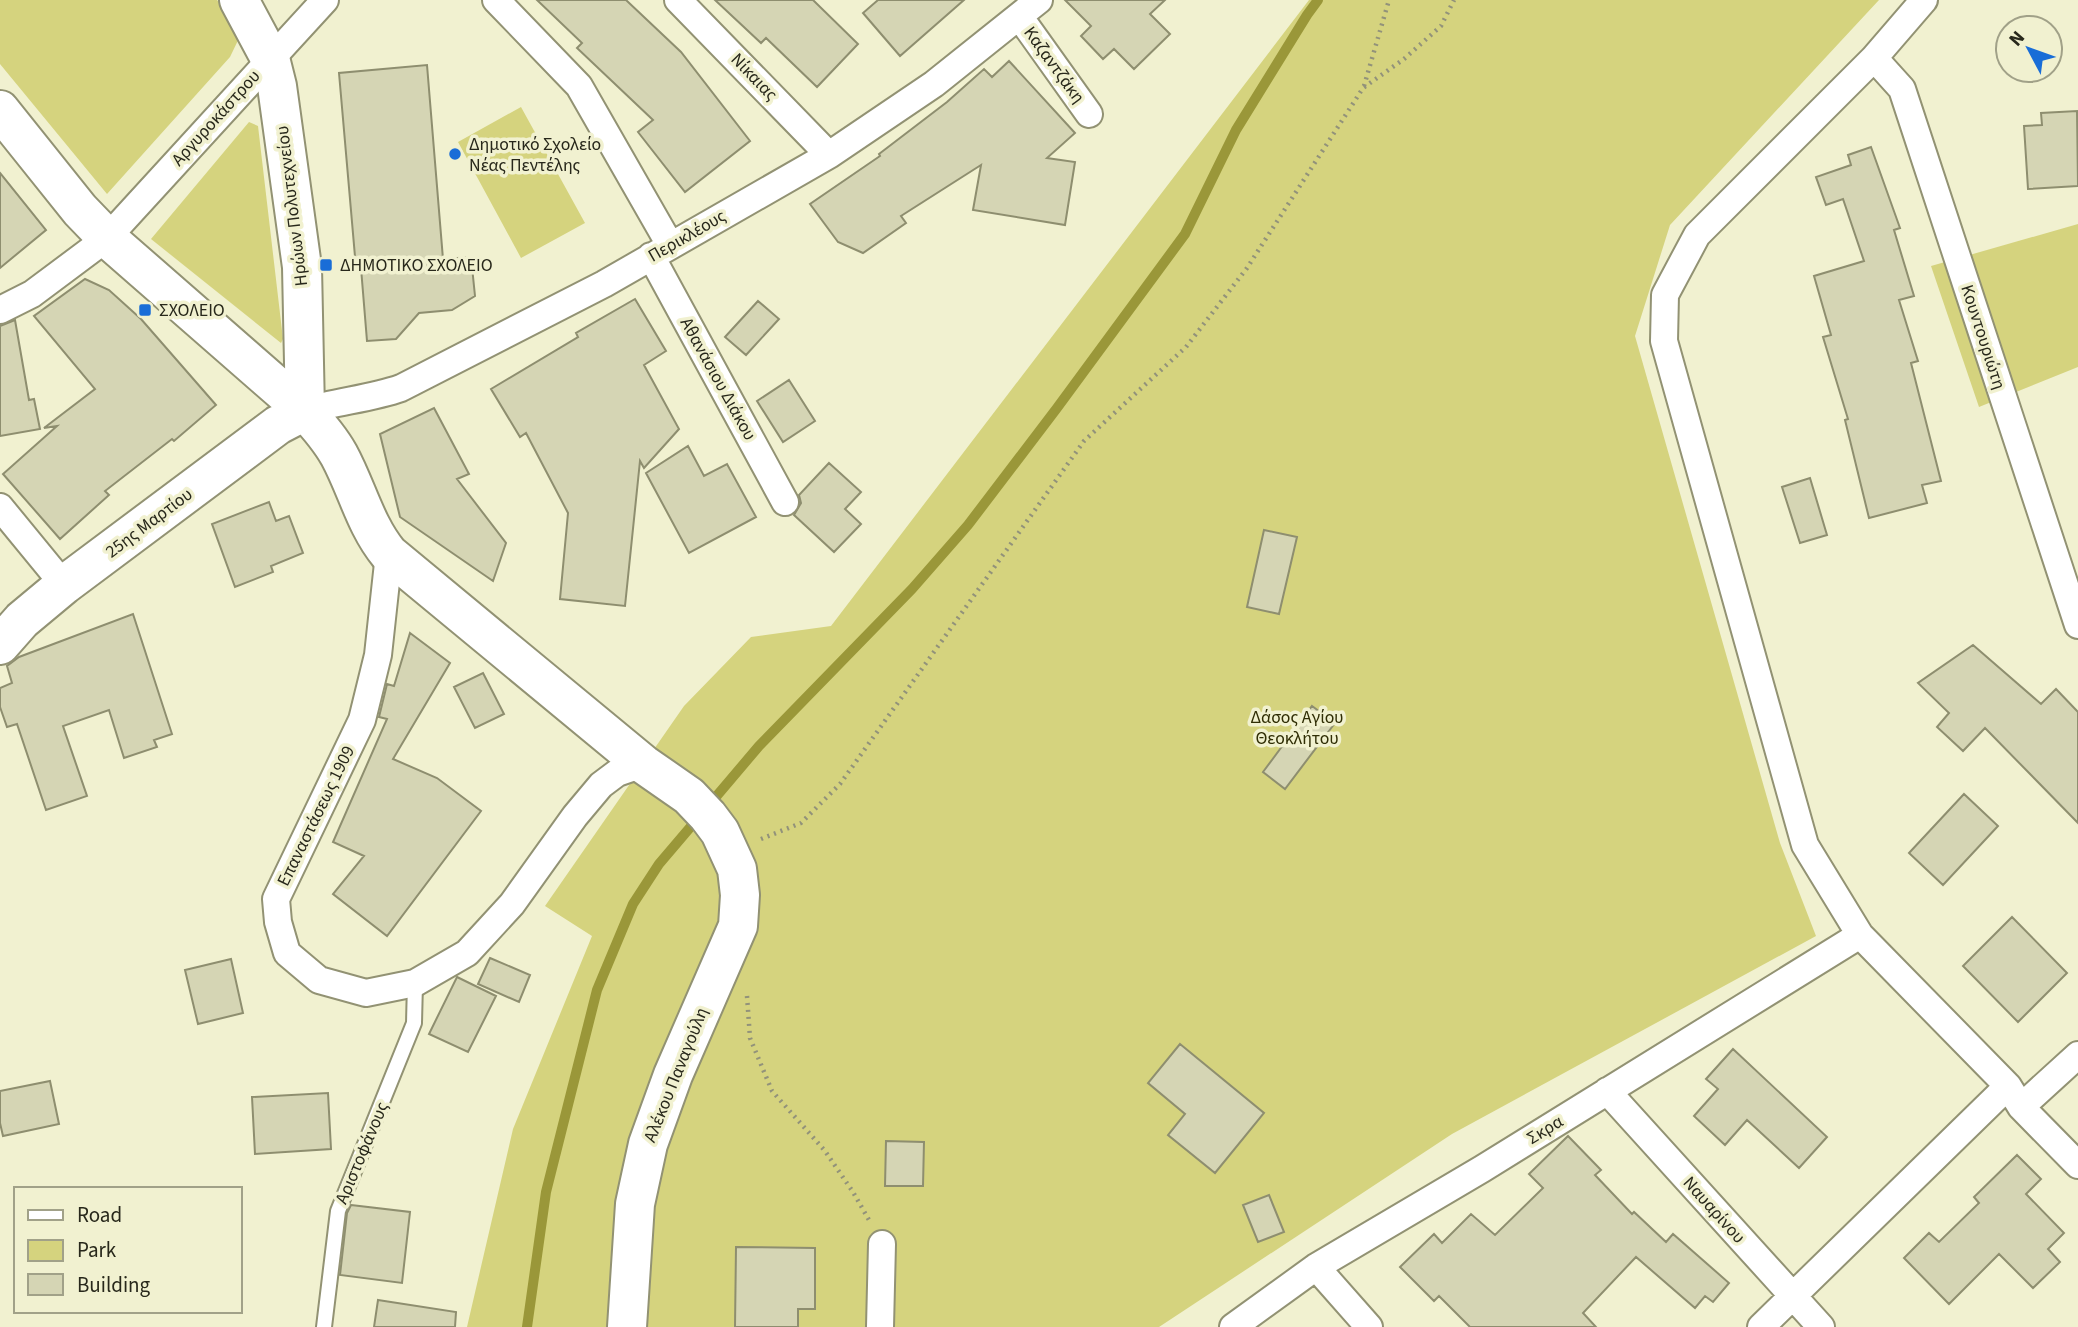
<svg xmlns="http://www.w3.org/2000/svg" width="2078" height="1327" viewBox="0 0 2078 1327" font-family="'Source Sans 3',sans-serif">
<rect width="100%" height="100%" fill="#f1f1d0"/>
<path fill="#d5d37e" d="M0,0H217L243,30L230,57L107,194L0,64Z
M1309,0H1879L1670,225L1635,336L1780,843L1816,936L1452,1134L1159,1327H467L513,1129L592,936L545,906L684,706L751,637L831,626Z
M521,107L585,223L521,258L458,142Z
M249,122L258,126L283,339L281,343L151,239Z
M2078,224V367L1979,407L1931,266Z"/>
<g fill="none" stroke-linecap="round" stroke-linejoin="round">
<path stroke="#9a9739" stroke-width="10" d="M709,805L759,746L912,589L968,525L1057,408L1185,234L1236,130L1307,15L1318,0
M527,1327L546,1192L597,990L633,904L659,864L699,817"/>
</g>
<path fill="#d5d5b4" stroke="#8e8e6f" stroke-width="2" d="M537,0H626L681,52L750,141L685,192L638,132L653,120L577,48L582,43Z
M715,0H813L858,44L817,87L766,38L761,43Z
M878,0H964L900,56L863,13Z
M1065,0H1165L1150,14L1170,34L1134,69L1114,49L1103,59L1081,36L1091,26Z
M1009,61L1075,133L1047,158L1075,162L1065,225L973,210L981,165L901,216L906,223L863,253L838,242L810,204L880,156L879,154L947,102L984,69L992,77Z
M427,65L443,259L471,257L475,296L452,310L419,313L396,339L367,341L361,268H356L339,73Z
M2077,111L2078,186L2028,189L2024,126L2042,125L2041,113Z
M1871,147L1900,228L1894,230L1914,296L1899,300L1918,361L1911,363L1941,481L1922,485L1927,503L1869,518L1845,420L1848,419L1823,337L1831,335L1814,276L1864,261L1843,199L1826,205L1816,177L1851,165L1848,155Z
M0,173L46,230L0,268Z
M85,279L109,290L141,319L216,405L174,441L172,439L105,491L109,495L60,539L3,474L57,426L44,428L95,389L34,316Z
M635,299L666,351L644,365L679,429L644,468L640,461L625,606L560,599L568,513L526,433L520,437L491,389L578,337L576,333Z
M758,301L779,319L746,355L725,337Z
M15,320L29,400L34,399L40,429L0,436V326Z
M789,380L815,421L783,442L757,401Z
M434,408L469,474L457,479L506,543L493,581L400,517L380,434Z
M688,446L704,476L727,464L756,517L689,553L646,473Z
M829,463L861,492L845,509L861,524L834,552L794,515L801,503L799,495Z
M1810,478L1827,535L1800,543L1782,487Z
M269,502L276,521L289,516L303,553L271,566L273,572L235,587L212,524Z
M1264,530L1297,537L1279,614L1247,607Z
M133,614L172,734L154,740L157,747L124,758L109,710L63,726L87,796L46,810L17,724L7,727L0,707V688L12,683L7,666L19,657Z
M410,633L450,663L393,759L437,778L481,811L387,936L333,894L364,856L333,842L387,719L379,717L387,684L394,686Z
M1973,645L2041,704L2056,689L2078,712V823L1985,728L1963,751L1937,727L1949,713L1918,683Z
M483,673L504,714L475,728L454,687Z
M1312,706L1335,723L1285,789L1263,772Z
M1964,794L1998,826L1943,885L1909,853Z
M2012,917L2067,973L2018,1022L1963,966Z
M490,958L530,975L519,1002L478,984Z
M231,959L243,1013L198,1024L185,970Z
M457,977L496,996L468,1052L429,1034Z
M1180,1044L1264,1113L1215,1173L1168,1135L1185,1114L1148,1083Z
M1733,1049L1827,1137L1799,1168L1747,1120L1725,1145L1694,1116L1718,1089L1706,1079Z
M50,1081L59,1124L3,1136L0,1123V1091Z
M328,1093L331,1149L255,1154L252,1097Z
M1568,1136L1601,1170L1595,1175L1632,1214L1634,1212L1666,1242L1673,1234L1729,1283L1713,1302L1705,1296L1695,1308L1636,1257L1583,1313L1596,1327H1470L1439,1296L1434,1301L1400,1267L1434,1234L1442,1243L1471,1214L1495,1235L1543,1188L1529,1174Z
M886,1141L924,1142L923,1186H885Z
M2017,1155L2041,1179L2026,1194L2064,1233L2048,1249L2060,1262L2033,1288L1999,1254L1949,1304L1904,1258L1929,1233L1939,1242L1979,1203L1974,1197Z
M1269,1195L1284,1232L1258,1242L1243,1205Z
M351,1205L410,1212L402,1283L340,1275L347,1213Z
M736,1247L815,1248V1309H798V1327H735Z
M378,1300L456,1312L455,1327H374Z"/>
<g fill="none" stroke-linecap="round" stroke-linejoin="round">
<defs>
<path id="lane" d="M324,1327L338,1211L414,1023L415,983"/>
<path id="street" d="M496,0L579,86L670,245
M678,0L829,155
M1924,0L1874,58L1697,235L1665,295L1664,341L1805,845L1860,935L2008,1086L2021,1107L2078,1165
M1019,16L1089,114
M1874,58L1902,89L2078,625
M651,256L785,502
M0,310L32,294L107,238L325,0
M305,411C337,401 370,399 401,388L604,284L829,155L934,84L1039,0
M0,507L64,585
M389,554L378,655L362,720L276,899L278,922L287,953L319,980L366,993L415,983L467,953L512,904L575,816L601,785L617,773L643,764
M1607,1091L1821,1327
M2021,1107L2078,1055
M1316,1267L1369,1327
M880,1327L882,1244
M1233,1327L1316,1267L1482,1169L1860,935
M1761,1327L2008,1086"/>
<path id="secondary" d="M239,0L270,58L277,86L302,267L305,411
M0,110L80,210L107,238L305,411C318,425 330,439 339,455C357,488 365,525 389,554L643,764L689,796L708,816L720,832L737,869L740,895L738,926L673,1075L648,1144L635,1204L627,1327
M0,645L22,620L64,585L278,425L305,411"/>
</defs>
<use href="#lane" stroke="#929273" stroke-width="18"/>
<use href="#street" stroke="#929273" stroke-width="30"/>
<use href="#secondary" stroke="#929273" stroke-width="42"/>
<path stroke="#92927a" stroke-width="4.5" stroke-dasharray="2 5" stroke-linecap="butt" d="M1364,86L1389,0
M761,839L801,823L840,784L1084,441L1186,347L1247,268L1363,88L1404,59L1441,26L1454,0
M747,996L750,1038L772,1091L825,1151L853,1192L869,1220"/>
<use href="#lane" stroke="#fff" stroke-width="14"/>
<use href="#street" stroke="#fff" stroke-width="26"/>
<use href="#secondary" stroke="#fff" stroke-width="38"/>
</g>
<g fill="#196dd7" stroke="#f1f1d0" stroke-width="2.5">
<circle cx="455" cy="154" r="7"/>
<rect x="319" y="258" width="14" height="14" rx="3.5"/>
<rect x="138" y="303" width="14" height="14" rx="3.5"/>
</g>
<g text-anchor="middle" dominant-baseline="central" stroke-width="7" stroke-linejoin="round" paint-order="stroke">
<g font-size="18" fill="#28281b" stroke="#f1f1d0">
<text transform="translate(1054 65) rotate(54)">Καζαντζάκη</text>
<text transform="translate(754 77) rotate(46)">Νίκαιας</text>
<text transform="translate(216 118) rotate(-48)">Αργυροκάστρου</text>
<text transform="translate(292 206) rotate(-97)">Ηρώων Πολυτεχνείου</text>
<text transform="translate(687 236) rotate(-30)">Περικλέους</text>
<text transform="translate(1983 337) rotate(72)">Κουντουριώτη</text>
<text transform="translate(718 379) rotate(61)">Αθανάσιου Διάκου</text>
<text transform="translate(149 523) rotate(-37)">25ης Μαρτίου</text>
<text transform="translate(316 816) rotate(-64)">Επαναστάσεως 1909</text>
<text transform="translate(676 1075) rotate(-68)">Αλέκου Παναγούλη</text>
<text transform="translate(1545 1130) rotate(-32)">Σκρα</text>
<text transform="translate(362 1153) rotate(-67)">Αριστοφάνους</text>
<text transform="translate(1714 1210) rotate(48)">Ναυαρίνου</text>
</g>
<g font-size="18" fill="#28281b" stroke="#f1f1d0" text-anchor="start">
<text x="469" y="144">Δημοτικό Σχολείο<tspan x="469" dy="21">Νέας Πεντέλης</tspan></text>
<text x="340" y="265">ΔΗΜΟΤΙΚΟ ΣΧΟΛΕΙΟ</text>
<text x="159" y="310">ΣΧΟΛΕΙΟ</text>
</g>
<g font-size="18" fill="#302e05" stroke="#f1f1d0">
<text x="1297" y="717">Δάσος Αγίου<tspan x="1297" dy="21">Θεοκλήτου</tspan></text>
</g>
</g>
<rect x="14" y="1187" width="228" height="126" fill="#f1f1d0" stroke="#a1a188" stroke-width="2"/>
<rect x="28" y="1210" width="35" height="10" fill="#ffffff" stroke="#a1a188" stroke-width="2"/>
<text x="77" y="1222" font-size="21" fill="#28281b">Road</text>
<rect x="28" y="1240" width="35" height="21" fill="#d5d37e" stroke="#a1a188" stroke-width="2"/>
<text x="77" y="1257" font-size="21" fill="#28281b">Park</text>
<rect x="28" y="1274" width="35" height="21" fill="#d5d5b4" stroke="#a1a188" stroke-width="2"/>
<text x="77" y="1292" font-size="21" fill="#28281b">Building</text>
<g transform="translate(2029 49) rotate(311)"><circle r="33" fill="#f1f1d0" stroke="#a1a188" stroke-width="2"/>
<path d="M0-5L12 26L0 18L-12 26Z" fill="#196dd7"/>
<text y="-10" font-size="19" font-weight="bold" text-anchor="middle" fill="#28281b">N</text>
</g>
</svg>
